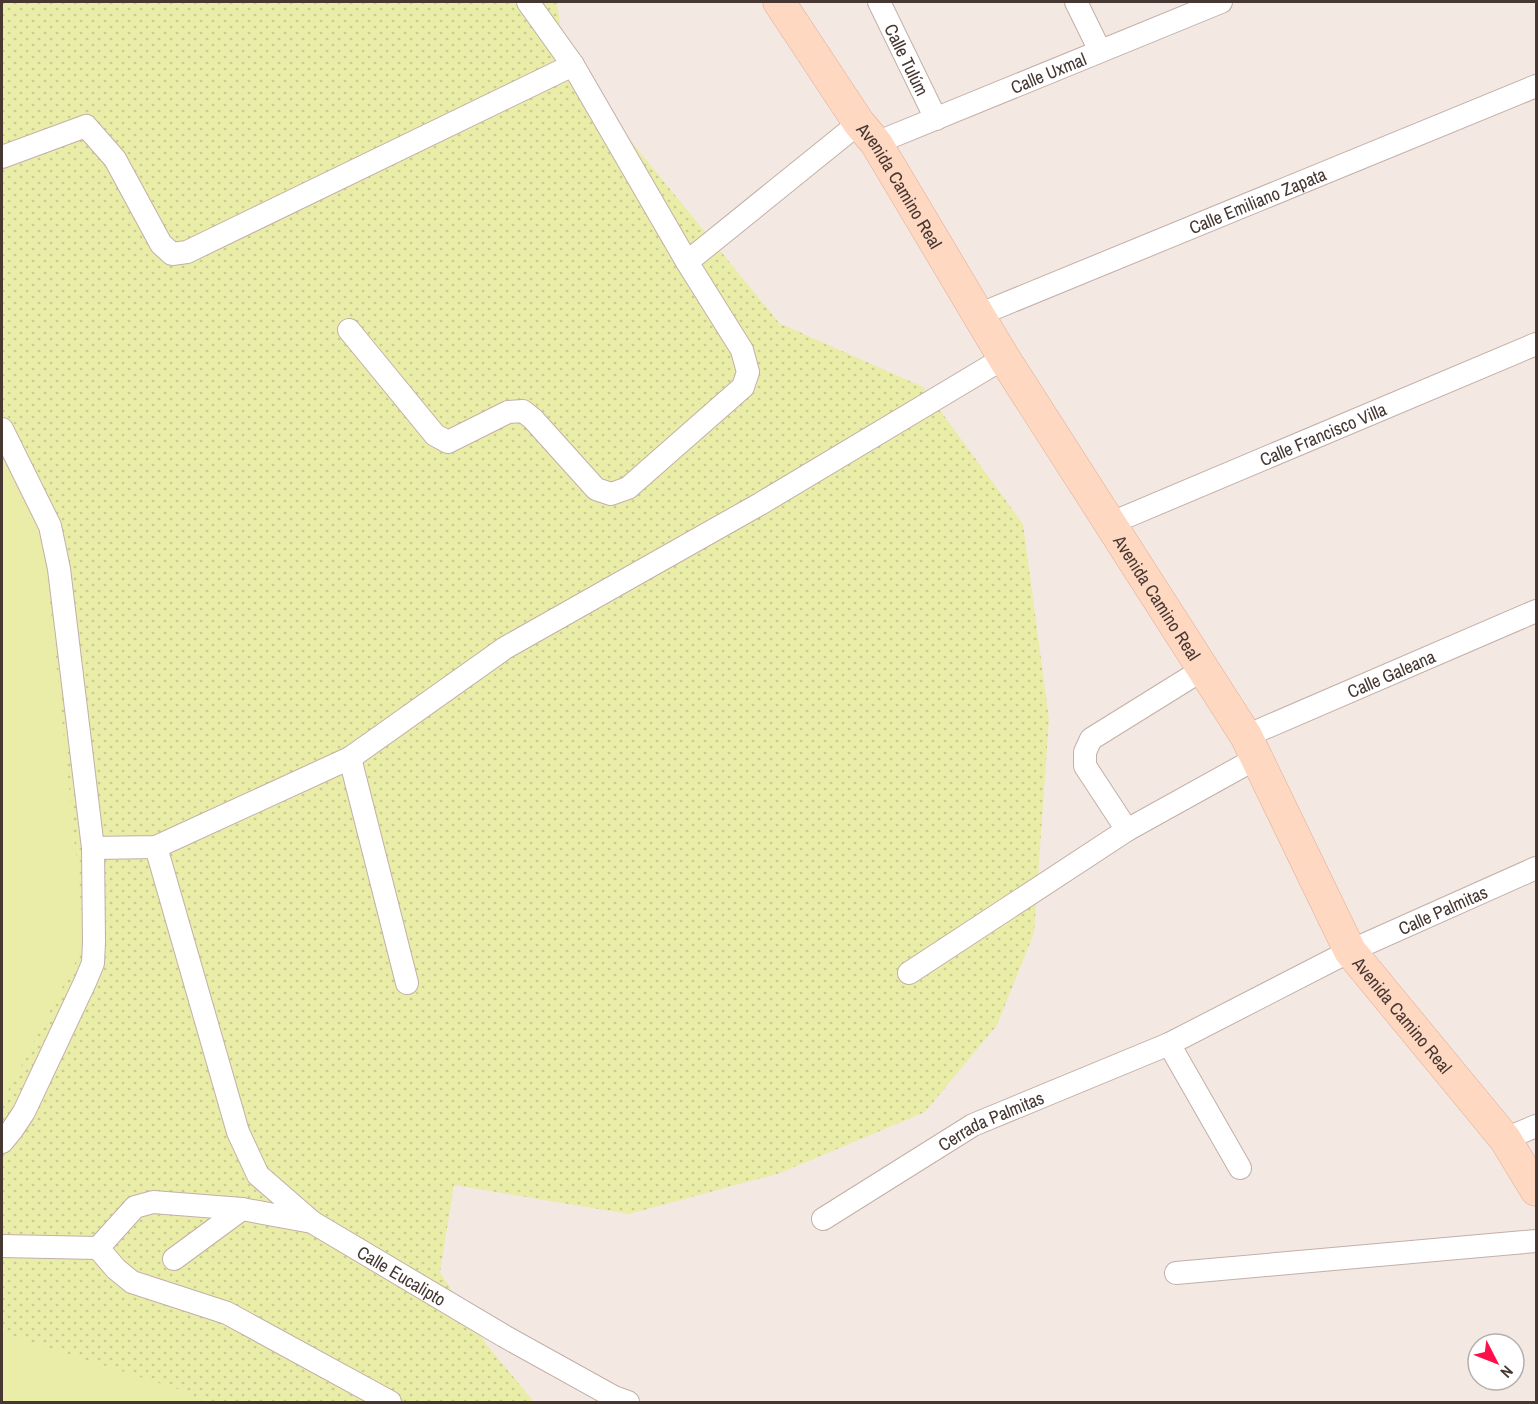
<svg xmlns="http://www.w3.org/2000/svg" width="1538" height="1404" viewBox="0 0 1538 1404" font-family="'Archivo Narrow',sans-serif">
<defs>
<pattern id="grass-dots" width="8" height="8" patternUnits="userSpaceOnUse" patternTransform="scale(1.5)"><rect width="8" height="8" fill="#e9eda7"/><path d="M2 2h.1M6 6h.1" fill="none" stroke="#c9cc90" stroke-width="1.8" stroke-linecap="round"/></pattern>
</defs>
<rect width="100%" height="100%" fill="#f4e8e3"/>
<path fill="url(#grass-dots)" d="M2,2H557L565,60L779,323L923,387L1023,524L1049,719L1034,933L997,1025L925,1112L780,1173L629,1214L454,1185L440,1272L486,1344L534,1402H2Z"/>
<path fill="#e9eda7" d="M2,444L43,534L85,944L2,1102Z
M2,1333L181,1390L205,1402H2Z"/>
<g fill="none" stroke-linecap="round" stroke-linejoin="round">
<defs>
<g id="street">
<path id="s1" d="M879,2L936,119"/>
<path d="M1076,2L1100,51"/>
<path id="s2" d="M876,143L1221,2"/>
<path d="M2,157L86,126L115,159L161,244L172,254L187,252L573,65"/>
<path d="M687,262L859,123"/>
<path id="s3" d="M978,315L1536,86"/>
<path d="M349,330L435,435L448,442L508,412L523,411L533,419L596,489L611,494L628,488L743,387L748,372L742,350L687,262L573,65L528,2"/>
<path d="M2,429L50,526L59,569L93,848L94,942L93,963L86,980L24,1112L12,1130L2,1142"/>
<path id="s4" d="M1109,524L1536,344"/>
<path d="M1202,670L1091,739L1085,752V766L1127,830L1257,758"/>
<path id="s5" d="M1246,736L1536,611"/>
<path d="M350,758L407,983"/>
<path d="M156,847L238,1132L258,1175L311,1221"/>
<path d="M93,848L156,847L350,758L505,648L760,504L1004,358"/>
<path d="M909,973L1127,830"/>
<path d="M1169,1044L1240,1168"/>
<path d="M1505,1139L1536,1126"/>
<path id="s6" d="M823,1219L973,1125L1169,1044L1350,951L1536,868"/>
<path d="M2,1246L98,1248L135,1207L153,1202L242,1209"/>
<path d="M98,1248L116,1269L132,1282L227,1313L390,1402"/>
<path id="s7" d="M174,1259L242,1209L312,1222L504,1336L614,1397L628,1402"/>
<path d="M1176,1273L1536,1241"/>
</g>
<g id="secondary">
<path id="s8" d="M779,2L859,123L876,143L1004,358L1246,736L1350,951L1505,1139L1536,1190"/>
</g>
</defs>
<use href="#street" stroke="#c3afa8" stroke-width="24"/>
<use href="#secondary" stroke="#e0ac91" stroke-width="33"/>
<use href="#street" stroke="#fff" stroke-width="22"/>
<use href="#secondary" stroke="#ffd8c2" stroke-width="32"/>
</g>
<g text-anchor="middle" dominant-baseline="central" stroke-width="4.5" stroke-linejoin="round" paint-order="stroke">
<g font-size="18" fill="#463733" stroke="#fff">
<text stroke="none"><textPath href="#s1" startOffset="64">Calle Tulúm</textPath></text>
<text stroke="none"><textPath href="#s2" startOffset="186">Calle Uxmal</textPath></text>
<text stroke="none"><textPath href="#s8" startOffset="220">Avenida Camino Real</textPath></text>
<text stroke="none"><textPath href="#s3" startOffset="302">Calle Emiliano Zapata</textPath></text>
<text stroke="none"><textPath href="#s4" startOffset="232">Calle Francisco Villa</textPath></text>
<text stroke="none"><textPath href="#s8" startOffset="706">Avenida Camino Real</textPath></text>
<text stroke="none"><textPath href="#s5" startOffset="158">Calle Galeana</textPath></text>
<text stroke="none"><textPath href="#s6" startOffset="694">Calle Palmitas</textPath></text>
<text stroke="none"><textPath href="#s8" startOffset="1192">Avenida Camino Real</textPath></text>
<text stroke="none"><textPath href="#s6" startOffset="195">Cerrada Palmitas</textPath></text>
<text stroke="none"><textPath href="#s7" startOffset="260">Calle Eucalipto</textPath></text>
</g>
</g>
<rect width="1538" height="1404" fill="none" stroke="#463733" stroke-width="6"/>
<g transform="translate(1496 1362) rotate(132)"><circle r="28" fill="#ffffff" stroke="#b5afad" stroke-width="1.5"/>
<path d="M0-4.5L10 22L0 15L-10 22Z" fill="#ff0f4a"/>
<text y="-9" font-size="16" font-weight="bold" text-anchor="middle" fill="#463733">N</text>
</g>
</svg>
